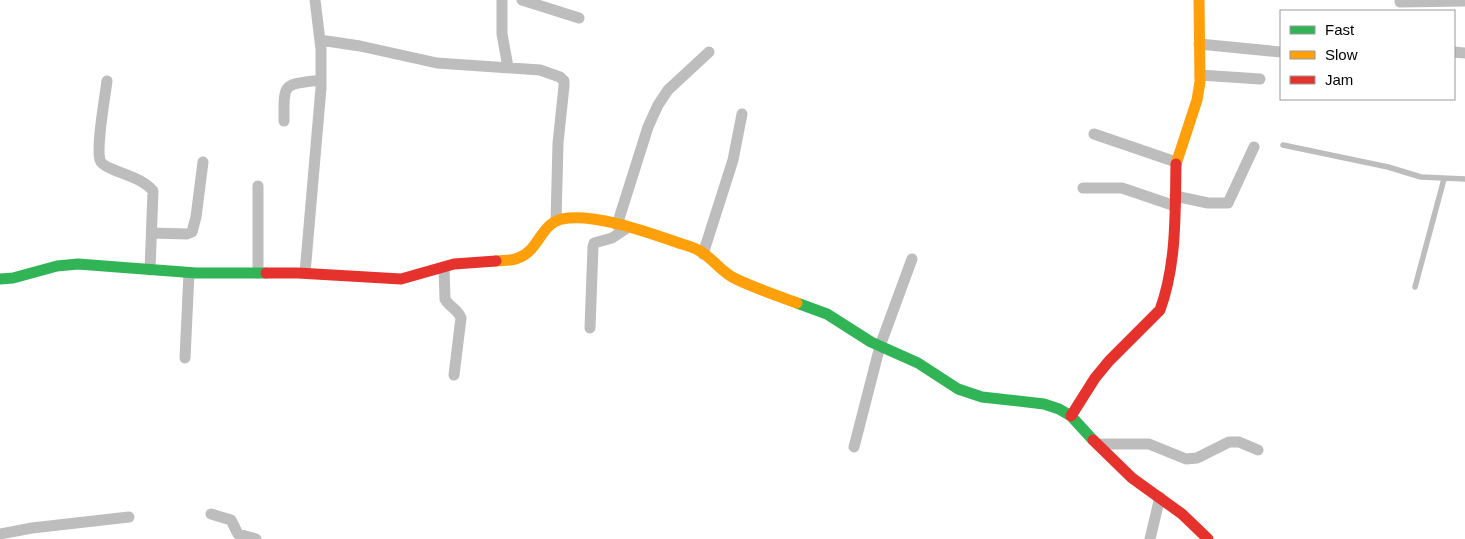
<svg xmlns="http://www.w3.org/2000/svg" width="1465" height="539" viewBox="0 0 1465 539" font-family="Arial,sans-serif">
<rect width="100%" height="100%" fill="#fff"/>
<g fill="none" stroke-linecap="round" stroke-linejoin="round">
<path stroke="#bdbdbd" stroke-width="5.5" d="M1283,145L1388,167L1421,177L1465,179
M1415,287L1444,179"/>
<path stroke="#bdbdbd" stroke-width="11" d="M502,0V34L508,67
M522,0L579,18
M1400,2L1465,1
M320,40L360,46L437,63L540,70L560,77L564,81V86L558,143L556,221
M1199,44L1281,52
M1454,52L1465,53
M1200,75L1260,79
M107,81C105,97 96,147 100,160C101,164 107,167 112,169C125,175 143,179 153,191L150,270
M284,121C284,82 282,85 321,80
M1094,134L1176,162
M1083,188H1122L1175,206
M1175,196L1208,203H1228L1254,147
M617,225L648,127L658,105L668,90L709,52
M152,233L187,234L192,232L196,217L203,162
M703,254L733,160L742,114
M444,267L445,299C449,307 458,309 461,318L454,375
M258,273V186
M305,273L321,88V49L315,0
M590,328L593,247L594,243L612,238L627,228
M185,358L189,273
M1097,444H1149L1186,459L1197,458L1229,442H1239L1258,450
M854,447L880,346L912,259
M211,514L231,520L238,534L256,539
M0,534L32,528L129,517
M1150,539L1160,497"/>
<path stroke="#30b455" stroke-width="11" d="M0,279L13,278L57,266L78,264L196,273H266
M797,303L827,314L871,342L918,363L958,389L982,397L1044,404L1059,409L1071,416L1093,440"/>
<path stroke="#ff9f0a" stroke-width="11" d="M1176,164L1197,100L1200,82L1199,0
M496,261C503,260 512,261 518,258C539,251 540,224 562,219C593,213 644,231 673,241C681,244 691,246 698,250C712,257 720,271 734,278C754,288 776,295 797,303"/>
<path stroke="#e5322d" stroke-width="11" d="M266,273H298L401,279L454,264L496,261
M1071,416L1095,378L1109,361L1160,310C1177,263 1175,213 1176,164
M1093,440L1132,478L1182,514L1208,539"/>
</g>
<rect x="1280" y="10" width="175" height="90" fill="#ffffff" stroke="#999999"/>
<rect x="1290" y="26" width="25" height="8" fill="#30b455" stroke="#999999"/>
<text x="1325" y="35" font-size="15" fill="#000000">Fast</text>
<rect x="1290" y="51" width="25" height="8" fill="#ff9f0a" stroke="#999999"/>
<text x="1325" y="60" font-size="15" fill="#000000">Slow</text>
<rect x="1290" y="76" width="25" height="8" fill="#e5322d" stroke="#999999"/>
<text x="1325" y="85" font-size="15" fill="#000000">Jam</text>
</svg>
